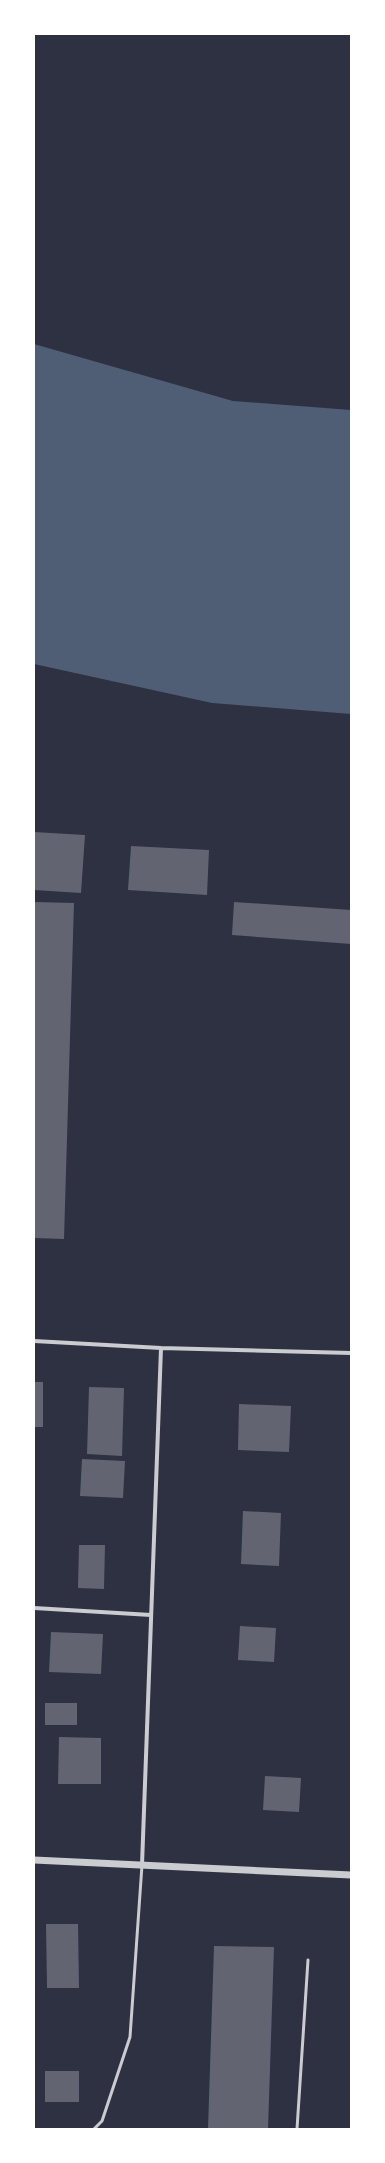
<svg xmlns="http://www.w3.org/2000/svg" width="385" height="2163" viewBox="0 0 385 2163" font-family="Roboto,sans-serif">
<rect width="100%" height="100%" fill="#2d3142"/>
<path fill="#4f5d75" d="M34,344L233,401L351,410V714L212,703L34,664Z"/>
<path fill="#626471" d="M34,832L85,835L81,893L34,890Z
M131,846L209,850L207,895L128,890Z
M34,902L74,903L64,1239L34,1238Z
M234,902L351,910V944L232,935Z
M34,1382H43V1427H34Z
M89,1387L124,1388L122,1456L87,1454Z
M239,1404L291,1406L289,1452L238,1450Z
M82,1459L125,1461L123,1498L80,1496Z
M243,1511L281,1513L279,1566L241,1564Z
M79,1545H105L104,1589L78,1588Z
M240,1626L276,1628L274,1662L238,1660Z
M51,1632L103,1634L101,1674L49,1672Z
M45,1703H77V1725H45Z
M59,1737L101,1738V1784H58Z
M265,1776L301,1778L299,1812L263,1810Z
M46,1924H78L79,1988H47Z
M214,1946L274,1947L268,2129H208Z
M45,2071H79V2102H45Z"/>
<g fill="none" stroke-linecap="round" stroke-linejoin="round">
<path stroke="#caccd0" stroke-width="3" d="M94,2129L102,2121L130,2037L142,1865
M297,2129L308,1960"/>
<path stroke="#caccd0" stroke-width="4" d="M34,1341L161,1348L351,1353
M34,1608L151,1615
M142,1865L161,1348"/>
<path stroke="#caccd0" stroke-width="7" d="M34,1860L351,1875"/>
</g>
<rect width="385" height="2163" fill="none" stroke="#ffffff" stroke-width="70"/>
</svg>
